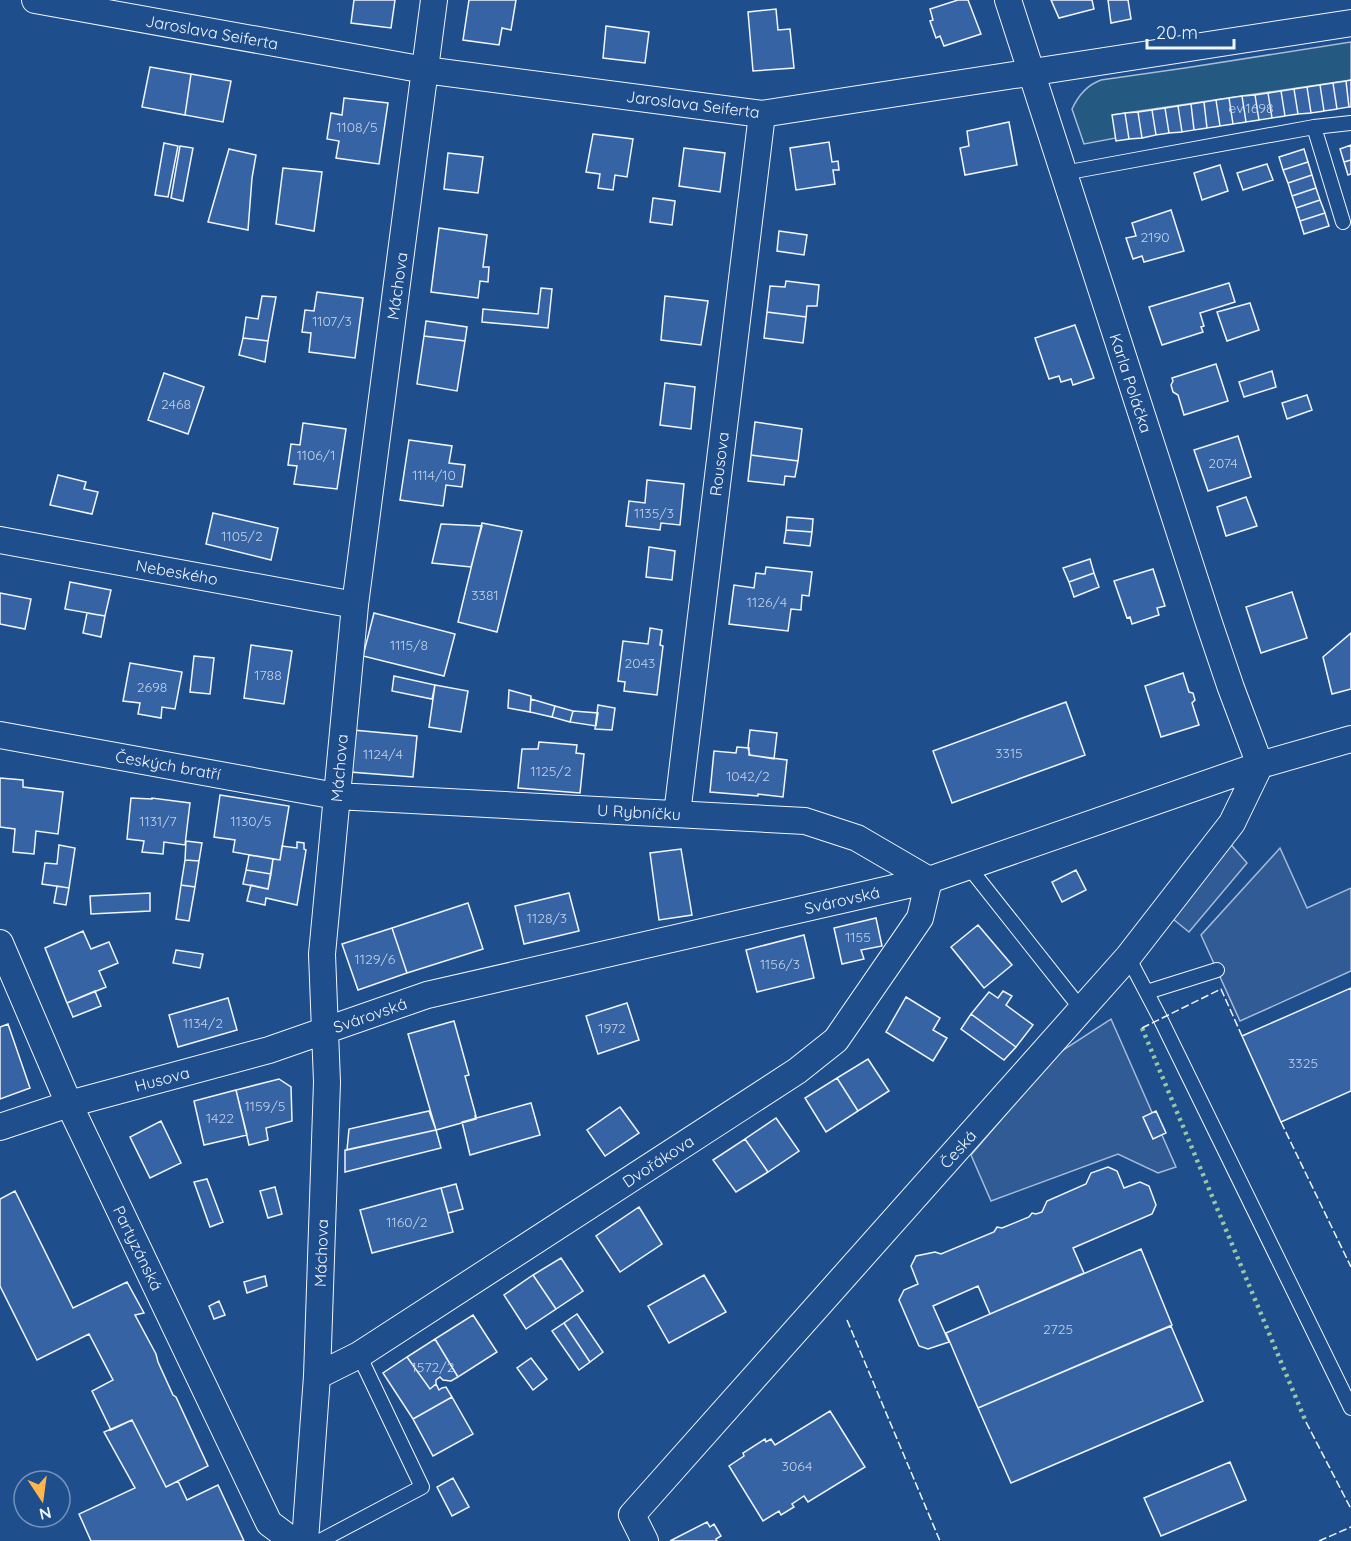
<svg xmlns="http://www.w3.org/2000/svg" width="1351" height="1541" viewBox="0 0 1351 1541" font-family="Quicksand,sans-serif">
<rect width="100%" height="100%" fill="#1f4e8c"/>
<path fill="#245a82" stroke="#a8bbd7" stroke-width="1.5" d="M1351,42V80L1113,115L1116,138L1084,144L1072,109C1078,96 1087,85 1101,80L1185,68Z"/>
<path fill="#305b95" stroke="#a8bbd7" stroke-width="1.5" d="M1227,840L1247,863L1189,932L1168,915Z
M1280,848L1307,908L1351,888V971L1240,1021L1201,935Z
M1111,1019L1176,1167L1158,1173L1118,1154L991,1201L971,1155L1057,1054Z"/>
<path fill="#3563a3" stroke="#f2f6ff" stroke-width="1.5" d="M354,0H395L391,28L351,23Z
M469,0H516L511,30L502,28L499,45L463,40Z
M958,0H968L981,34L944,46L940,36L936,38L930,21L933,20L930,9Z
M1051,0H1092L1094,9L1059,18Z
M1108,0H1128L1131,19L1111,23Z
M776,9L778,30L790,29L794,68L753,71L748,12Z
M606,26L649,32L645,63L603,58Z
M150,67L191,74L185,115L142,107Z
M191,74L231,81L223,122L185,115Z
M1351,80V107H1349L1346,81Z
M1346,81L1349,107L1337,109L1333,83Z
M1333,83L1337,109L1324,111L1320,85Z
M1320,85L1324,111L1311,113L1307,87Z
M1307,87L1311,113L1298,114L1294,89Z
M1294,89L1298,114L1285,116L1281,91Z
M1281,91L1285,116L1272,118L1268,93Z
M1268,93L1272,118L1259,120L1255,95Z
M1255,95L1259,120L1246,122L1242,96Z
M1242,96L1246,122L1233,124L1229,98Z
M344,98L388,103L379,164L336,158L339,141L327,139L331,113L342,115Z
M1229,98L1233,124L1220,126L1216,100Z
M1216,100L1220,126L1207,128L1204,102Z
M1204,102L1207,128L1194,130L1191,104Z
M1191,104L1194,130L1182,132L1178,106Z
M1178,106L1182,132L1169,133L1165,108Z
M1165,108L1169,133L1156,135L1152,110Z
M1152,110L1156,135L1142,138L1138,112Z
M1138,112L1142,138L1129,139L1125,113Z
M1125,113L1129,139L1116,141L1112,115Z
M1009,122L1017,165L965,175L960,148L969,146L967,131Z
M593,134L633,139L627,177L615,175L613,190L598,188L600,174L586,172Z
M829,142L832,162L838,161L839,170H833L835,184L796,190L790,148Z
M164,143L178,146L168,197L155,195Z
M1351,145V160L1344,162L1340,149Z
M180,146L193,148L183,201L171,198Z
M684,148L725,153L720,192L679,186Z
M229,149L256,155L252,178L248,230L208,222Z
M1304,149L1308,162L1283,170L1279,157Z
M448,153L483,157L478,193L444,189Z
M1351,160V174L1348,175L1344,162Z
M1308,162L1312,175L1288,183L1283,170Z
M1267,164L1273,180L1243,190L1237,173Z
M1220,165L1228,191L1202,200L1194,173Z
M283,168L322,172L314,231L276,224Z
M1312,175L1316,188L1292,196L1288,183Z
M1316,188L1320,200L1296,208L1292,196Z
M653,198L675,201L672,225L650,222Z
M1320,200L1325,213L1300,221L1296,208Z
M1171,210L1184,251L1144,262L1142,256L1133,259L1126,238L1136,236L1132,223Z
M1325,213L1329,226L1304,234L1300,221Z
M439,228L487,235L483,267H489L488,282L480,281L478,298L431,292Z
M779,231L807,235L804,255L777,251Z
M786,281L819,285L817,306H807L806,317L767,312L770,286L785,287Z
M1229,283L1235,302L1200,313L1204,326L1201,327L1203,332L1162,345L1149,307Z
M541,288L552,289L548,328L482,322L483,309L538,314Z
M317,292L363,298L355,358L309,352L311,333L302,332L305,310L314,311Z
M262,296L276,297L268,341L243,338L246,317L258,319Z
M665,296L708,301L701,345L661,340Z
M1250,303L1259,330L1227,341L1217,312Z
M767,312L806,317L803,343L764,338Z
M426,321L467,327L465,341L424,336Z
M1075,325L1094,378L1073,385L1071,379L1061,382L1059,376L1049,379L1035,338Z
M424,336L465,341L457,391L417,384Z
M243,338L268,341L265,362L239,355Z
M1216,364L1228,401L1184,415L1178,395L1173,392L1171,385L1173,381L1172,378Z
M1272,371L1276,387L1244,397L1239,382Z
M164,373L204,387L188,434L148,420Z
M665,383L695,387L691,429L660,425Z
M1307,395L1312,410L1287,419L1282,403Z
M755,422L802,429L798,461L751,455Z
M303,423L346,429L337,489L294,484L297,466L288,465L291,444L300,445Z
M1238,436L1251,477L1208,491L1194,450Z
M409,440L452,446L449,463L465,465L462,487L446,485L443,506L400,500Z
M751,455L798,461L795,477L785,476L784,485L748,481Z
M58,475L86,482L84,489L98,492L92,514L50,505Z
M647,480L684,484L680,525L661,523L660,530L626,526L629,501L645,503Z
M1246,497L1257,526L1226,536L1217,507Z
M213,513L278,528L271,560L206,544Z
M787,517L813,519L812,532L786,530Z
M482,523L522,531L497,632L458,622Z
M441,524L482,526L471,567L432,563Z
M786,530L812,532L810,546L784,543Z
M649,547L675,551L672,580L646,577Z
M1090,559L1094,573L1069,582L1063,568Z
M766,567L812,572L809,596L802,595L801,610L791,609L788,631L729,624L734,585L754,588L756,573L765,574Z
M1153,569L1165,606L1157,608L1159,615L1132,624L1130,617L1127,618L1114,581Z
M1094,573L1099,587L1074,597L1069,582Z
M70,582L111,590L105,616L65,609Z
M1292,592L1307,638L1261,653L1246,607Z
M0,593L31,599L25,629L0,624Z
M87,613L105,616L101,637L83,633Z
M374,613L455,634L444,676L363,656Z
M650,628L662,630L660,645L663,646L657,695L624,691L625,682L618,681L623,641L648,644Z
M1351,633V689L1332,694L1323,657Z
M251,645L292,651L284,704L244,698Z
M194,656L214,658L210,694L190,692Z
M130,663L182,672L175,709L162,707L161,718L138,714L140,703L123,701Z
M1183,673L1189,692L1193,693L1195,700L1192,703L1199,725L1161,737L1145,686Z
M394,676L435,685L432,699L392,691Z
M435,685L468,691L461,732L429,727Z
M509,690L531,696L530,712L508,708Z
M531,699L555,706L552,717L530,712Z
M1066,702L1085,755L952,803L933,751Z
M598,705L615,708L612,730L595,729Z
M555,706L573,711L570,722L552,717Z
M573,711L598,713L596,726L570,722Z
M353,730L417,736L413,777L350,772Z
M750,730L777,733L774,759L750,755L748,748Z
M539,742L577,745L576,753L584,754L580,793L518,788L522,749H538Z
M737,747L749,748V755L787,760L783,797L758,794V796L710,792L714,751L736,753Z
M0,778L23,780V787L63,792L58,834L36,831L34,854L13,852L15,829L0,827Z
M220,795L289,806L280,860L233,852L235,840L214,837Z
M131,798L152,799V798L190,803L185,845L164,842L163,854L142,852L144,841L127,839Z
M186,841L202,843L199,861L185,860Z
M297,842L304,843V849L306,850L297,905L266,898L265,905L247,901L251,885L268,889L273,859L280,860L282,846L297,848Z
M59,845L75,848L69,888L42,884L45,863L57,864Z
M681,849L692,915L659,920L650,853Z
M249,855L273,859L271,874L246,870Z
M185,860L199,861L195,887L181,885Z
M246,870L271,874L268,889L243,884Z
M1076,870L1086,890L1062,902L1052,882Z
M181,885L195,887L189,921L176,919Z
M57,886L69,888L66,905L54,903Z
M150,893V911L91,914L90,896Z
M569,893L579,931L524,944L515,906Z
M468,903L483,949L407,973L392,928Z
M876,918L882,946L861,950L864,959L842,964L834,928Z
M978,925L1012,965L984,988L951,947Z
M392,928L407,973L358,990L342,944Z
M83,931L91,949L109,942L118,963L99,971L106,987L67,1003L45,948Z
M804,935L814,978L757,992L746,950Z
M176,950L203,954L200,968L173,963Z
M1351,988V1091L1281,1122L1242,1036Z
M95,991L101,1006L73,1017L67,1003Z
M1003,991L1012,996L1006,1005L1033,1025L1016,1047L971,1014L989,992L998,998Z
M906,997L940,1018L933,1030L947,1038L933,1061L886,1032Z
M228,998L237,1030L178,1047L169,1015Z
M627,1003L639,1040L598,1054L586,1016Z
M971,1014L1016,1047L1004,1060L961,1029Z
M454,1021L469,1075L465,1076L476,1116H475L476,1119L436,1130L408,1034Z
M8,1024L30,1088L0,1099V1027Z
M868,1059L889,1091L858,1111L837,1078Z
M837,1078L858,1111L826,1132L805,1098Z
M279,1079L291,1087L292,1121L266,1128L268,1140L249,1145L236,1090Z
M236,1090L247,1135L204,1145L194,1101Z
M531,1103L540,1135L470,1155L462,1122Z
M620,1107L639,1133L605,1156L587,1130Z
M429,1111L436,1130L347,1150L349,1129Z
M1156,1111L1166,1133L1153,1139L1143,1117Z
M776,1118L799,1151L768,1172L745,1139Z
M161,1121L181,1163L150,1178L130,1137Z
M436,1130L441,1148L345,1172V1150Z
M745,1139L768,1172L736,1192L713,1160Z
M1108,1167L1117,1171L1124,1188L1140,1182L1149,1186L1156,1205L1152,1214L1073,1248L1084,1273L990,1314L978,1286L933,1306L949,1342L928,1349L919,1346L899,1300L904,1290L918,1284L911,1266L916,1256L935,1252L941,1254L994,1232L997,1227L1002,1228L1029,1217L1032,1213L1036,1214L1042,1212L1047,1201L1086,1184L1091,1173Z
M207,1179L223,1222L210,1227L194,1182Z
M456,1184L463,1209L448,1213L441,1188Z
M275,1187L282,1214L268,1218L260,1191Z
M441,1188L453,1232L372,1253L360,1210Z
M15,1191L73,1308L127,1282L144,1313L135,1315L156,1354L158,1362L173,1395L176,1397L208,1466L166,1487L132,1420L111,1430L92,1391L113,1380L89,1334L37,1360L0,1286V1199Z
M639,1207L662,1244L620,1272L596,1236Z
M1141,1249L1172,1325L978,1408L946,1333Z
M561,1258L583,1291L556,1309L533,1275Z
M533,1275L556,1309L526,1329L504,1295Z
M704,1275L726,1312L669,1343L648,1306Z
M265,1276L267,1286L247,1293L244,1282Z
M219,1301L225,1315L214,1319L209,1306Z
M577,1314L603,1352L590,1362L564,1323Z
M473,1315L497,1352L458,1377L435,1339Z
M564,1323L590,1362L579,1370L552,1331Z
M1171,1326L1203,1401L1011,1483L978,1408Z
M435,1339L458,1377L451,1381L443,1380L440,1377L436,1380V1384L430,1389L407,1357Z
M407,1357L430,1389L436,1384L439,1390L442,1388L446,1387L452,1397L413,1419L383,1373Z
M531,1358L547,1379L533,1390L517,1368Z
M452,1397L473,1434L433,1456L413,1419Z
M830,1411L865,1467L808,1502L804,1496L792,1504L794,1507L781,1515L779,1511L763,1521L729,1466L744,1456L743,1453L765,1439L766,1442L771,1439L775,1445Z
M132,1420L166,1487L178,1481L187,1500L218,1485L244,1541H91L79,1514L135,1488L104,1432Z
M1230,1462L1246,1500L1161,1536L1144,1498Z
M453,1478L469,1507L452,1516L437,1487Z
M707,1522L710,1527L714,1524L721,1536L716,1539L717,1541H670Z"/>
<g fill="none" stroke-linecap="round" stroke-linejoin="round">
<defs>
<path id="service" d="M1314,127L1343,222
M1064,173L1314,127L1351,123
M968,866L1082,1010
M1128,957L1160,1018L1351,1408
M1147,992L1217,970
M320,1541L422,1487L359,1355"/>
<path id="minor" d="M35,0L425,70L762,114L1351,23
M1008,0L1208,620L1231,688L1260,765
M0,540L355,605
M0,735L336,796L805,821L857,838L929,880
M677,814L762,114
M0,943L69,1104L269,1523L293,1541
M0,1127L69,1104L269,1050L427,995L929,880L1260,765L1351,739
M317,1376L359,1355L797,1071L836,1040L920,918L929,880
M305,1541L317,1376L327,1082L322,954L355,605L434,0
M645,1541L632,1515L1128,957L1232,823L1260,765"/>
</defs>
<use href="#service" stroke="#f2f6ff" stroke-width="16"/>
<use href="#minor" stroke="#f2f6ff" stroke-width="28"/>
<use href="#service" stroke="#1f4e8c" stroke-width="14"/>
<use href="#minor" stroke="#1f4e8c" stroke-width="26"/>
<path stroke="#97c8a6" stroke-width="4.5" stroke-dasharray="3 4.5" stroke-linecap="butt" d="M1142,1028L1306,1422"/>
<path stroke="#f2f6ff" stroke-width="1.5" stroke-dasharray="8 3" stroke-linecap="butt" d="M1142,1028L1221,989L1242,1036
M1281,1122L1351,1267
M847,1320L940,1541
M1306,1422L1351,1509
M1319,1541L1351,1527"/>
</g>
<g text-anchor="middle" dominant-baseline="central" stroke-width="4.5" stroke-linejoin="round" paint-order="stroke">
<g font-size="14" fill="#c3d1e8">
<text x="1251" y="108">ev.1698</text>
<text x="357" y="127">1108/5</text>
<text x="1155" y="237">2190</text>
<text x="332" y="321">1107/3</text>
<text x="176" y="404">2468</text>
<text x="316" y="455">1106/1</text>
<text x="1223" y="463">2074</text>
<text x="434" y="475">1114/10</text>
<text x="654" y="513">1135/3</text>
<text x="242" y="536">1105/2</text>
<text x="485" y="595">3381</text>
<text x="767" y="602">1126/4</text>
<text x="409" y="645">1115/8</text>
<text x="640" y="663">2043</text>
<text x="268" y="675">1788</text>
<text x="152" y="687">2698</text>
<text x="1009" y="753">3315</text>
<text x="383" y="754">1124/4</text>
<text x="551" y="771">1125/2</text>
<text x="748" y="776">1042/2</text>
<text x="158" y="821">1131/7</text>
<text x="251" y="821">1130/5</text>
<text x="547" y="918">1128/3</text>
<text x="858" y="937">1155</text>
<text x="375" y="959">1129/6</text>
<text x="780" y="964">1156/3</text>
<text x="203" y="1023">1134/2</text>
<text x="612" y="1028">1972</text>
<text x="1303" y="1063">3325</text>
<text x="265" y="1106">1159/5</text>
<text x="220" y="1118">1422</text>
<text x="407" y="1222">1160/2</text>
<text x="1058" y="1329">2725</text>
<text x="433" y="1367">1572/2</text>
<text x="797" y="1466">3064</text>
</g>
<g font-size="16" fill="#f2f6ff" stroke="#1f4e8c">
<text transform="translate(212 32) rotate(10)">Jaroslava Seiferta</text>
<text transform="translate(693 104) rotate(7)">Jaroslava Seiferta</text>
<text transform="translate(397 286) rotate(-82)">Máchova</text>
<text transform="translate(1131 383) rotate(72)">Karla Poláčka</text>
<text transform="translate(719 464) rotate(-83)">Rousova</text>
<text transform="translate(177 572) rotate(10)">Nebeského</text>
<text transform="translate(168 765) rotate(10)">Českých bratří</text>
<text transform="translate(339 768) rotate(-85)">Máchova</text>
<text transform="translate(639 812) rotate(3)">U Rybníčku</text>
<text transform="translate(842 900) rotate(-13)">Svárovská</text>
<text transform="translate(370 1015) rotate(-19)">Svárovská</text>
<text transform="translate(162 1079) rotate(-15)">Husova</text>
<text transform="translate(958 1149) rotate(-48)">Česká</text>
<text transform="translate(658 1161) rotate(-33)">Dvořákova</text>
<text transform="translate(138 1248) rotate(64)">Partyzánská</text>
<text transform="translate(321 1253) rotate(-88)">Máchova</text>
</g>
</g>
<g transform="translate(42 1499) rotate(167)"><circle r="28" fill="#1f4e8c" stroke="#7391ba" stroke-width="1.5"/>
<path d="M0-4.5L10 22L0 15L-10 22Z" fill="#ffb74d"/>
<text y="-9" font-size="16" font-weight="bold" text-anchor="middle" fill="#f2f6ff">N</text>
</g>
<path d="M1147 39v9h87v-9" fill="none" stroke="#f2f6ff" stroke-width="3"/>
<text x="1156" y="39" font-size="18" fill="#f2f6ff" stroke="#1f4e8c" stroke-width="4.5" paint-order="stroke">20 m</text>
</svg>
